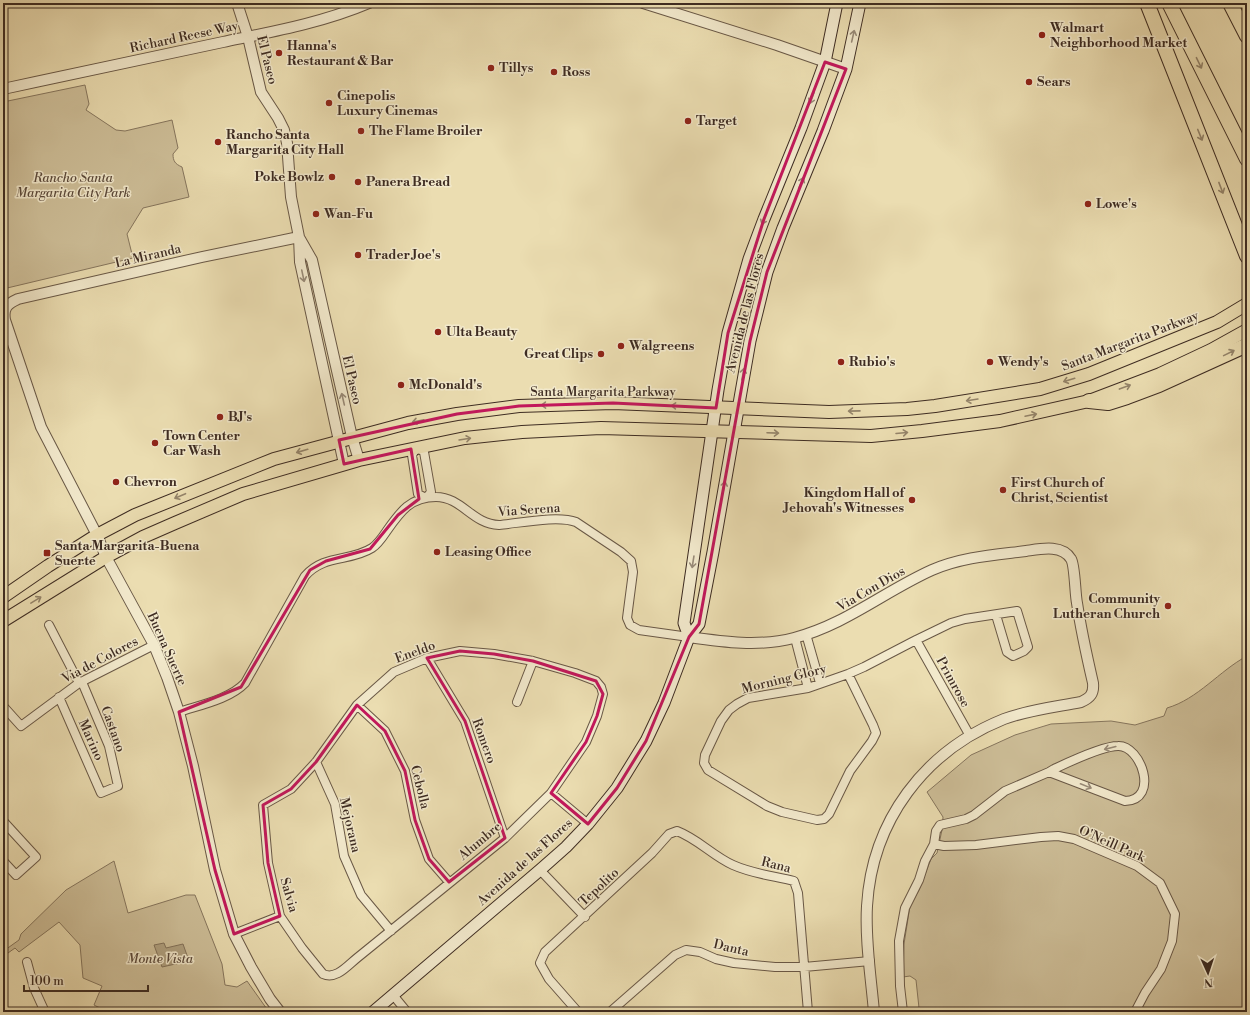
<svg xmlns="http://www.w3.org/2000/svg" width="1250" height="1015" viewBox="0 0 1250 1015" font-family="'Libre Bodoni',serif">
<rect width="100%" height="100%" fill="#ebddb1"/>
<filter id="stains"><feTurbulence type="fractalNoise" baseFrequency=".005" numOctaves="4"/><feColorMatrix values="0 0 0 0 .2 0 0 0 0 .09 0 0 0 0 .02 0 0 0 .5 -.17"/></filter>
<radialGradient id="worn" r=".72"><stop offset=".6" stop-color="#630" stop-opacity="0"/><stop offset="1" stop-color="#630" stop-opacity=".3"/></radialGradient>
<path fill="#cebf99" stroke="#86765e" d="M85,85L89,104L86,110L116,130L125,131L172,120L178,148L173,154C173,161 175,164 182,167L189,197L143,208L127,234L133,258L3,289V102Z
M1247,656V1012H907L906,1009L919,1008L916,980L910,976L903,977L904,944L910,906L919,890L931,859L937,853L942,830L943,817L927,792L971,755L1015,735L1051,724L1111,721L1135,725L1164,716L1167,708C1198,699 1219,671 1247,656Z
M114,861L128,913L186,895H195L222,964L225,985L237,987L247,981L269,1012H108L94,1005L102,986L83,978L80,945L59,922L19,952L15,948L8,953L5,950L19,940L21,934L66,890Z"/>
<path fill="#b0a180" stroke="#82725a" d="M164,943L166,948L183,944L189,961L162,967L154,945Z"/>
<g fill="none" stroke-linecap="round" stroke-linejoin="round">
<defs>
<path id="minor" d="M417,447L424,452L431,492L426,498L418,494L412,455Z
M49,625L79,683
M806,634L820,683
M795,638L808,688
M916,640L970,736
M460,651L494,654L533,661L575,673L596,681L601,687L603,694L597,716L586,742L551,793L505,838L357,958C347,966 336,980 323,974L302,948L280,916L268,863L263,805L291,789L316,762L357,705L394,672L427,658Z
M427,658L465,721L505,838
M848,674L873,725L876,733L872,741L850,771L829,814L824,819L817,820L782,812L767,806L708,770L704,763L705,755L721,721L729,710L737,704L748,698L808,688L848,674L864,667L916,640L951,623L965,619L1017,611L1028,647L1024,651L1013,656L1007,652L996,615
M59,697L101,793L118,786L109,746L82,682
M517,702L533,661
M357,705L385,731L405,771L415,820L429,859L449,882
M3,706L21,726L79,683L154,645
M179,712C200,705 230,699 245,683L305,576C324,554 350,562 372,548C378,544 382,538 386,532C400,512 410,497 436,497C462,497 472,524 499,525C520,523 558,515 576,522L621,552L631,561L633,572L627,618L630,625L639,630L689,637
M316,762L335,804L344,856L361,895L391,931
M551,793L588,824
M3,821L36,857L16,875L3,861
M934,844L944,846L976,845L1041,837L1058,836L1074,839L1137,866L1160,883L1175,914L1172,941L1161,969L1145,993L1135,1012
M540,870L585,917
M234,934L280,916
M27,962L34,988L45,1012
M393,995L407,1012
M578,1012L549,979L540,963L545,952L652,853L669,834L677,831C698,839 713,856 733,865C753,874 774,876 794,881L798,893L808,1012
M610,1012L675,955L686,950L700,952L716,959L734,963L775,967H804L870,961
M903,1012L900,986L899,941L905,908L919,880L925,861L934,844L936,831L940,825L966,819L974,815L1005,791L1049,772L1054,769C1069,762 1102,746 1118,746C1141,745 1160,800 1125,801L1049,772"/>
<path id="tertiary" d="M237,3L248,37L261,92L278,118L284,130L287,143L291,197L299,237L300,262L344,464
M643,3L777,45L846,69
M3,89C76,73 149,58 223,42C271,32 322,23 369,3
M300,239L312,260L352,437L359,460
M689,637C724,642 759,647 794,638C845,625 885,591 932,570C962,557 994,555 1026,551C1040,549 1062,544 1071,559C1075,565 1075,594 1077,603C1081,630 1087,657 1093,683C1094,694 1090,698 1081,702C1055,707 1028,710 1004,719C924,751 872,821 867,906C865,941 871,977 874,1012
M280,1012L270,999L251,967L234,934L215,870L193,766L179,712L167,677L154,645L106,557L97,535L41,427L5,320C3,308 7,304 18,299L202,257L299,237"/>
<path id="secondary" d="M689,637L684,623L718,390L728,333L749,259L764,219L801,128L825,62L837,3
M373,1012L540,870L566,847L588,824L617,788L646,741L664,703L689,637L699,624L713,552L750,341L767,272L783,228L823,131L846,69L860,3"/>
<path id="primary" d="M3,597L48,566L97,535L135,515L274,459L408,423L457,414L519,406L613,403L829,412L907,409L935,406L1040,389L1089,374L1217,322L1247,304
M3,621L106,557L143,537L175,523L243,494L359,460L465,438L522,432L601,428L871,436L922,431L1000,421L1089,401L1160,374L1211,350L1247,330"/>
<path id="motorway" d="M1147,3L1247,256
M1169,3L1247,159
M1230,3L1247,36
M1089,401L1108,403L1127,397L1159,385L1247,345"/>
</defs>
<use href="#minor" stroke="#695846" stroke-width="10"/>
<use href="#tertiary" stroke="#695846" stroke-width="12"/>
<use href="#secondary" stroke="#3e2c22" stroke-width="13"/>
<use href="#primary" stroke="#3e2c22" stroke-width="14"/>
<use href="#motorway" stroke="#3e2c22" stroke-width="16"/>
<use href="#minor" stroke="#f2e9cc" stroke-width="8"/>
<use href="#tertiary" stroke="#f2e9cc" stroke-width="10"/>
<use href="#secondary" stroke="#f2e9cc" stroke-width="11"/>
<use href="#primary" stroke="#ebddb1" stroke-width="12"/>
<use href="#motorway" stroke="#ebddb1" stroke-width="14"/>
</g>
<defs><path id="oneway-shaft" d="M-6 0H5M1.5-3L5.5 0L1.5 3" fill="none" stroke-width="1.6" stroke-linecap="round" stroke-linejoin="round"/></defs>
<g stroke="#988a77">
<use href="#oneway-shaft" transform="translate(853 36) rotate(-77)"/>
<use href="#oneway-shaft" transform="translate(812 98) rotate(110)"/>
<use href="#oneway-shaft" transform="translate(801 183) rotate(-67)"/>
<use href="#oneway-shaft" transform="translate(764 219) rotate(111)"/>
<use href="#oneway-shaft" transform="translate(303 276) rotate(78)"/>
<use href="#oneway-shaft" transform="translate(743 374) rotate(-79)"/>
<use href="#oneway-shaft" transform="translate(343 399) rotate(-103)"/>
<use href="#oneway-shaft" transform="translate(724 487) rotate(-80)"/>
<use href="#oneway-shaft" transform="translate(693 562) rotate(99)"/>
<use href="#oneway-shaft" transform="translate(1110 748) rotate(166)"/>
<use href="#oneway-shaft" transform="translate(1086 786) rotate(22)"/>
</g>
<g stroke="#94846a">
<use href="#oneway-shaft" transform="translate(1199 63) rotate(64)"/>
<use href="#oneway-shaft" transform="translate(1200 135) rotate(68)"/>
<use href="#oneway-shaft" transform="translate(1221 188) rotate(69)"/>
<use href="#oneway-shaft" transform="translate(1229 353) rotate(-26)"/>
<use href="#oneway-shaft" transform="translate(1069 380) rotate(163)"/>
<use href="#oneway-shaft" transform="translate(1125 387) rotate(-20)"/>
<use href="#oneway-shaft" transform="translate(972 400) rotate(171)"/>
<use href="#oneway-shaft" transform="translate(547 405) rotate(178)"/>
<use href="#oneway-shaft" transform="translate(677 406) rotate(-177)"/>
<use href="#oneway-shaft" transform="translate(854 411) rotate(179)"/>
<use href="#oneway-shaft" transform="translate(1031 415) rotate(-12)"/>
<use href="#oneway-shaft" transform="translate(418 421) rotate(169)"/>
<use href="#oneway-shaft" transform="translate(773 433) rotate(2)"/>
<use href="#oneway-shaft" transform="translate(902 433) rotate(-5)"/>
<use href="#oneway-shaft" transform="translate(465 439) rotate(-9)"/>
<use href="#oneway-shaft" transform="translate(302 451) rotate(164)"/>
<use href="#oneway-shaft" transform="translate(180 496) rotate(157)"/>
<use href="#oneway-shaft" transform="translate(36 600) rotate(-31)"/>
</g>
<path fill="none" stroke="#c2185b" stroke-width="3" stroke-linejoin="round" d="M825,62L846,69L767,272L750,341L699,624L689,637L646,741L617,788L588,824L551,793L586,742L597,716L603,694L596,681L533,661L494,654L460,651L427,658L465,721L505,838L449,882L429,859L415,820L405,771L385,731L357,705L316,762L291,789L263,805L268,863L280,916L234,934L215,870L179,712L241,687L310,570L326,561L370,549L398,515L419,499L411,449L344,464L339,440L457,414L519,406L613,403L716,408L728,333L764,219Z"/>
<g fill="#8f2418" stroke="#f2e9cc" stroke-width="1.5">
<circle cx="1042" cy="35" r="4"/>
<circle cx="279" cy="53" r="4"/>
<circle cx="491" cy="68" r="4"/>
<circle cx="554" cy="72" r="4"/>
<circle cx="1029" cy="82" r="4"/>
<circle cx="329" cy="103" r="4"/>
<circle cx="688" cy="121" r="4"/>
<circle cx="361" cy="131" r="4"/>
<circle cx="218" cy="142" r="4"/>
<circle cx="332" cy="177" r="4"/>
<circle cx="358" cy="182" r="4"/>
<circle cx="1088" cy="204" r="4"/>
<circle cx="316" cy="214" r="4"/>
<circle cx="358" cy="255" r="4"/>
<circle cx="438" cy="332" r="4"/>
<circle cx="621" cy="346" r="4"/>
<circle cx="601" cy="354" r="4"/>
<circle cx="841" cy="362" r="4"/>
<circle cx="990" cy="362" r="4"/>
<circle cx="401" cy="385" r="4"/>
<circle cx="220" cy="417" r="4"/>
<circle cx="155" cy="443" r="4"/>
<circle cx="116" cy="482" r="4"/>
<circle cx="1003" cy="490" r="4"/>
<circle cx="912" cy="500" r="4"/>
<circle cx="437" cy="552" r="4"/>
<rect x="43" y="549" width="8" height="8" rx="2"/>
<circle cx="1168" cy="606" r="4"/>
</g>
<g text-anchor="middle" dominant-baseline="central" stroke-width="3" stroke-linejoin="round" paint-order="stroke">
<g font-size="13" font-weight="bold" fill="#3e2c22" stroke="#f2e9cc" text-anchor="start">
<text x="1050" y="28">Walmart<tspan x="1050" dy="15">Neighborhood Market</tspan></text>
<text x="287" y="46">Hanna's<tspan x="287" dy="15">Restaurant &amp; Bar</tspan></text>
<text x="499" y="68">Tillys</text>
<text x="562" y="72">Ross</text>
<text x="1037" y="82">Sears</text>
<text x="337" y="96">Cinepolis<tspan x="337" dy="15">Luxury Cinemas</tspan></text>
<text x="696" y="121">Target</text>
<text x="369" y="131">The Flame Broiler</text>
<text x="226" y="135">Rancho Santa<tspan x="226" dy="15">Margarita City Hall</tspan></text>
<text x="324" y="177" text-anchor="end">Poke Bowlz</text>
<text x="366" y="182">Panera Bread</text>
<text x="1096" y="204">Lowe's</text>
<text x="324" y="214">Wan-Fu</text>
<text x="366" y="255">Trader Joe's</text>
<text x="446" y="332">Ulta Beauty</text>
<text x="629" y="346">Walgreens</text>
<text x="593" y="354" text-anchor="end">Great Clips</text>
<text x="849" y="362">Rubio's</text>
<text x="998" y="362">Wendy's</text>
<text x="409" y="385">McDonald's</text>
<text x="228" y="417">BJ's</text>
<text x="163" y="436">Town Center<tspan x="163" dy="15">Car Wash</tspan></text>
<text x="124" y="482">Chevron</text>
<text x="1011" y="483">First Church of<tspan x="1011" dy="15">Christ, Scientist</tspan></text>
<text x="904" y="493" text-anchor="end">Kingdom Hall of<tspan x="904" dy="15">Jehovah's Witnesses</tspan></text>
<text x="55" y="546">Santa Margarita-Buena<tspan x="55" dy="15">Suerte</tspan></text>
<text x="445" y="552">Leasing Office</text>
<text x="1160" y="599" text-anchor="end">Community<tspan x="1160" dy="15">Lutheran Church</tspan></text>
</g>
<g font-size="13" fill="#3e2c22" stroke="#f2e9cc">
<text transform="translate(184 37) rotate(-12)">Richard Reese Way</text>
<text transform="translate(267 60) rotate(76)">El Paseo</text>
<text transform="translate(148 256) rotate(-13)">La Miranda</text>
<text transform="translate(745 313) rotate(-76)">Avenida de las Flores</text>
<text transform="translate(1130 341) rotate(-21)">Santa Margarita Parkway</text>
<text transform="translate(352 380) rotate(77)">El Paseo</text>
<text x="603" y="392">Santa Margarita Parkway</text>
<text transform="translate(529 510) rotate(-4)">Via Serena</text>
<text transform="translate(871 589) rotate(-30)">Via Con Dios</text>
<text transform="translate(167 649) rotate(66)">Buena Suerte</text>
<text transform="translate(415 652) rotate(-20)">Eneldo</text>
<text transform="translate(100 660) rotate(-28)">Via de Colores</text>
<text transform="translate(784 679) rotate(-14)">Morning Glory</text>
<text transform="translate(953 682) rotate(61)">Primrose</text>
<text transform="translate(113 729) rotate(70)">Castano</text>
<text transform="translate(91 740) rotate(66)">Marino</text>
<text transform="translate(484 741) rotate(70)">Romero</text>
<text transform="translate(420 787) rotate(76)">Cebolla</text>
<text transform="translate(350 825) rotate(77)">Mejorana</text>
<text transform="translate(480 841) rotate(-40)">Alumbre</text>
<text transform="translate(1112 844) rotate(24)">O'Neill Park</text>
<text transform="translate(525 862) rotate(-42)">Avenida de las Flores</text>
<text transform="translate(776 865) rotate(14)">Rana</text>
<text transform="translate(599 887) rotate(-43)">Tepolito</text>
<text transform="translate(289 895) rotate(74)">Salvia</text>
<text transform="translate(731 948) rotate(13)">Danta</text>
</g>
<g font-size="13" font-style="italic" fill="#5b493a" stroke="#f2e9cc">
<text x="73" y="178">Rancho Santa<tspan x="73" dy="15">Margarita City Park</tspan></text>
<text x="160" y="959">Monte Vista</text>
</g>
</g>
<rect width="1250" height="1015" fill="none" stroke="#ebddb1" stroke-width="16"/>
<rect x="4" y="4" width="1242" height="1007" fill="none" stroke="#3e2c22" stroke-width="2"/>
<rect x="8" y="8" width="1234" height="999" fill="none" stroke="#3e2c22"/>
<g transform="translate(1208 973) rotate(177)" stroke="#f2e9cc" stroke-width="3" paint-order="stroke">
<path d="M0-3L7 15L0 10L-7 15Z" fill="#3e2c22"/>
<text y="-6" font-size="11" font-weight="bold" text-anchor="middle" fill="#3e2c22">N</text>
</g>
<path d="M24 985v6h124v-6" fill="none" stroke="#3e2c22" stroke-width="2"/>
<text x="30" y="985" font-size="12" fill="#3e2c22" stroke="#f2e9cc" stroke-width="3" paint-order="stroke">100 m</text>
<rect width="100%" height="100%" filter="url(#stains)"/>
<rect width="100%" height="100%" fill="url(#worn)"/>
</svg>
